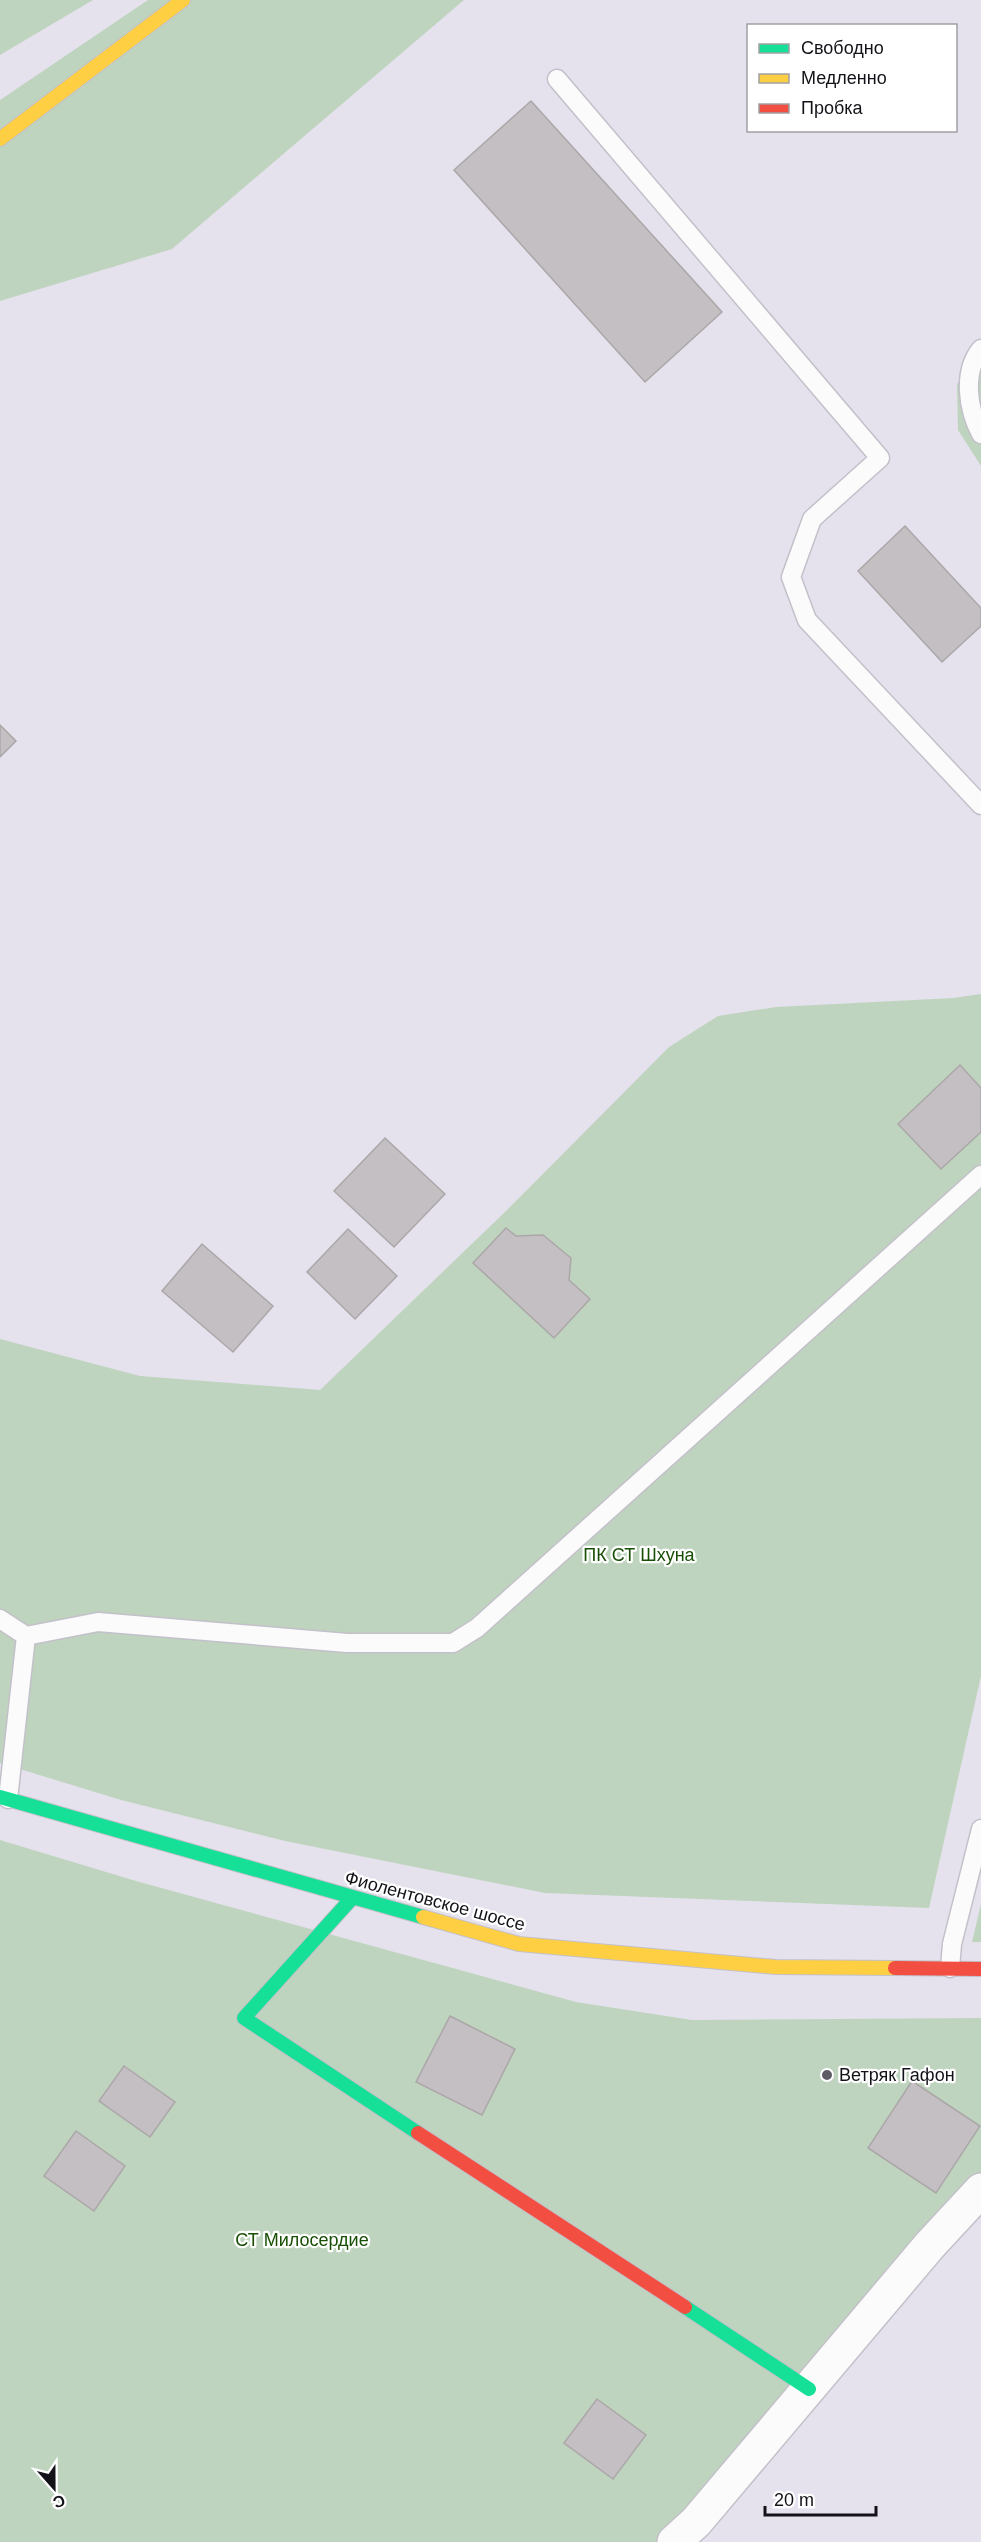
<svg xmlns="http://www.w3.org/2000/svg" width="981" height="2542" viewBox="0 0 981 2542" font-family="Arial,sans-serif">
<rect width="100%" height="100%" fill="#e5e2ee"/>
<path fill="#bfd4be" d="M0,0H93L0,55Z
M148,0H464L172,249L0,301V100Z
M981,355V466L958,430L957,384Z
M981,994V1676L929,1908L545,1893L285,1841L121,1800L0,1763V1339L140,1376L320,1390L507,1210L669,1047L718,1016L776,1007L953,998Z
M0,1840L136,1881L576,2002L692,2020L981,2018V2213L697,2542H0Z
M981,1904V1942H972Z"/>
<path fill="#c4bfc2" stroke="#aba7a9" stroke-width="1.5" d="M531,101L722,312L645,382L454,170Z
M905,526L981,608V626L942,662L858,571Z
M0,725L16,741L0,757Z
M960,1065L981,1088V1132L941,1169L898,1124Z
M385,1138L445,1194L394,1247L334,1191Z
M506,1228L516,1236L543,1235L571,1258L569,1280L590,1299L554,1338L473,1263Z
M348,1229L397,1276L355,1319L307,1272Z
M202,1244L273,1306L233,1352L162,1291Z
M450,2016L515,2049L482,2115L416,2082Z
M124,2066L175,2102L150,2137L99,2101Z
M912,2081L980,2126L936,2193L868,2148Z
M76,2131L125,2166L94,2211L44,2176Z
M597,2399L646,2435L613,2479L564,2443Z"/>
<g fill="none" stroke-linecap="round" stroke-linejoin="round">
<defs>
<path id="lane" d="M557,79L880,458L812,519L791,577L807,620L981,805
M981,349C962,372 968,410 981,434
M0,1619L26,1636L98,1622L347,1643H453L477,1628L981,1175
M8,1799L26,1636
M950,1968L952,1944L981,1829"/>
<path id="street" d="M674,2542L696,2522L930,2245L981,2190"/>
<path id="fast" d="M0,1797L423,1917
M353,1897L244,2018L418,2133
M685,2307L809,2389"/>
<path id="slow" d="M0,139L183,0
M423,1917L519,1944L776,1967L895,1968"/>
<path id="jam" d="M895,1968L981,1969
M418,2133L685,2307"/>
</defs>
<use href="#lane" stroke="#c3c0c9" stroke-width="21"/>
<use href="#street" stroke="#c3c0c9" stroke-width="36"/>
<use href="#fast" stroke="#c3c0c9" stroke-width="16"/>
<use href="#slow" stroke="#c3c0c9" stroke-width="16"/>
<use href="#jam" stroke="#c3c0c9" stroke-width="16"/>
<use href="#lane" stroke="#fbfbfc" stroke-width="18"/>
<use href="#street" stroke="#fbfbfc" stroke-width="33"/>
<use href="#fast" stroke="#16e098" stroke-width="14"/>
<use href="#slow" stroke="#ffcf43" stroke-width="14"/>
<use href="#jam" stroke="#f24e42" stroke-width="14"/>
</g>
<circle fill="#5d5b64" stroke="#fff" stroke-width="2" cx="827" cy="2075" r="6"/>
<g text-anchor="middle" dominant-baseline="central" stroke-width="4.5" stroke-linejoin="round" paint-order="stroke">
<g font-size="18" fill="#184f05" stroke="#fff">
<text x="639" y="1555">ПК СТ Шхуна</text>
<text x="302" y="2240">СТ Милосердие</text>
</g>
<g font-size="18" fill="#141219" stroke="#fff">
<text transform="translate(435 1901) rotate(15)">Фиолентовское шоссе</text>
</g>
<g font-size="18" fill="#141219" stroke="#fff" text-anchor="start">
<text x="839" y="2075">Ветряк Гафон</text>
</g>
</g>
<rect x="747" y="24" width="210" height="108" fill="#ffffff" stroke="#a1a0a3" stroke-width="1.5"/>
<rect x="759" y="44" width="30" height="9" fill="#16e098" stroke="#a1a0a3" stroke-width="1.5"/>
<text x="801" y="54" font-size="18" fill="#141219">Свободно</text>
<rect x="759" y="74" width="30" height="9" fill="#ffcf43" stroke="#a1a0a3" stroke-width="1.5"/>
<text x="801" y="84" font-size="18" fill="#141219">Медленно</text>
<rect x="759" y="104" width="30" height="9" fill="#f24e42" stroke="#a1a0a3" stroke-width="1.5"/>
<text x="801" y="114" font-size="18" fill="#141219">Пробка</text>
<g transform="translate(54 2488) rotate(159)" stroke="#ffffff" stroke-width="4.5" paint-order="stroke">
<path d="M0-4.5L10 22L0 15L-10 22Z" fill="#141219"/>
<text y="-9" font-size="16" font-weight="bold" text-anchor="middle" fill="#141219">С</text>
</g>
<path d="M765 2506v9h111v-9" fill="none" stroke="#141219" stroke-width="3"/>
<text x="774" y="2506" font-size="18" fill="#141219" stroke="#ffffff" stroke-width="4.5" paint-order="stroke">20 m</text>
</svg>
